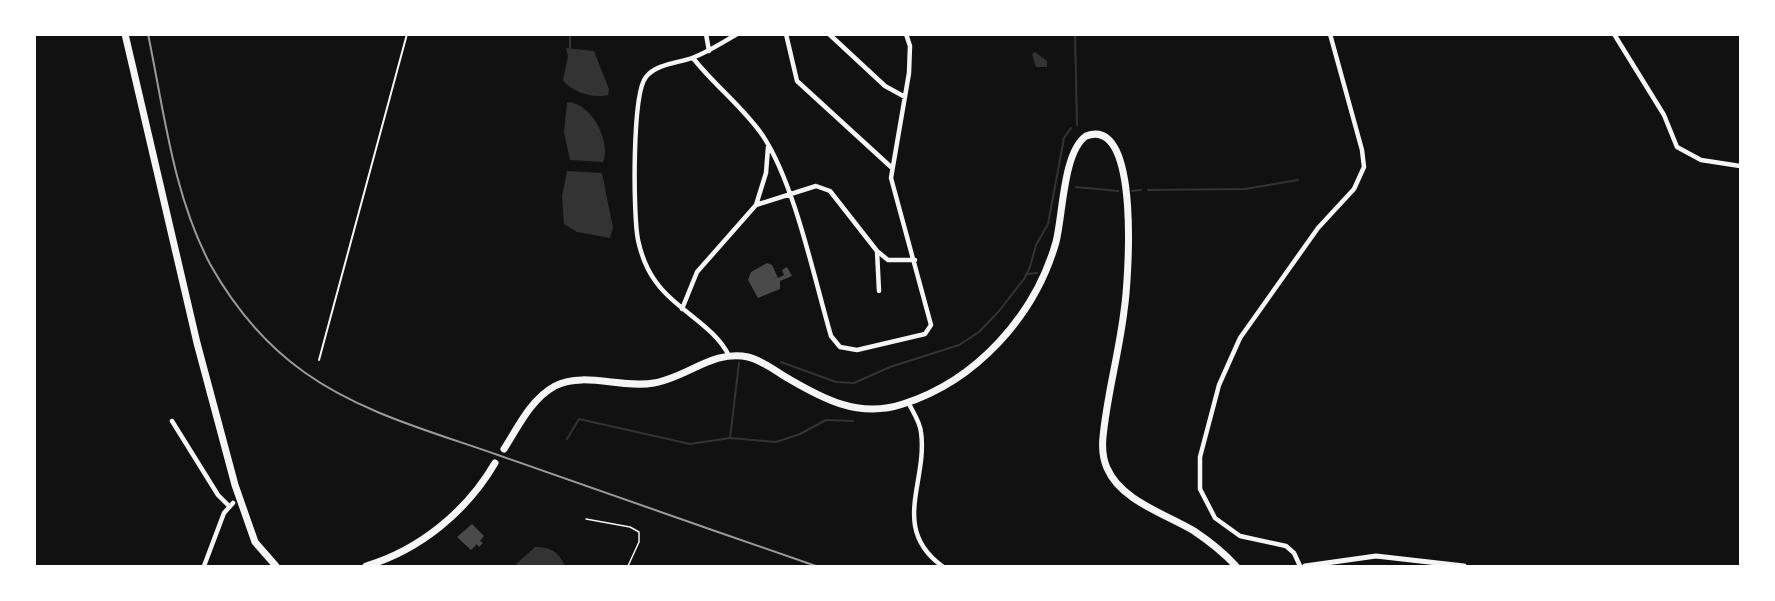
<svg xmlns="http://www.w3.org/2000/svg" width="1775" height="601" viewBox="0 0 1775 601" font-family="'Noto Serif',serif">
<rect width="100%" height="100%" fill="#111"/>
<path fill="#333" d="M566,48L594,51L609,89L608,95C595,99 571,92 563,80L568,56Z
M1035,52L1047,61V67H1036L1032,54Z
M570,102C593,106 611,142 603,162L570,160L564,132L567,103Z
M567,171L602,173L613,228L610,238L577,232L564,224L562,196Z
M535,547C551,547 559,552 565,566H514Z"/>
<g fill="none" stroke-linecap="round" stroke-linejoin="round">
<path stroke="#333" stroke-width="2" d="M570,34V48
M1075,34L1077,125
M1076,187L1118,191
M1148,190L1245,189L1298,180
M1132,191L1141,190
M1028,274L1037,273
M781,362L836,382L854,383L890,367L959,345L979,332L999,311L1024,279L1030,267L1036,245L1048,224L1064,138L1071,128
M730,438L739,363
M567,439L579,419L690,444L730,438L776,442L800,434L826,420L853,421"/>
</g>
<path fill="#4a4a4a" d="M767,263L772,265L778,278L784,275L782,270L787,267L792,276L780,281V289L758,298L748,280L751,272Z
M472,524L484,536L480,541L483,543L479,547L477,544L471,550L457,537Z"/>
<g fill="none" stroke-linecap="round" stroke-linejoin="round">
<path stroke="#f5f5f5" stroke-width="1.5" d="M586,519L630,527L639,532V542L628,566"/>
<path stroke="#f5f5f5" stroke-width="2" d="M319,360L407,34"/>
<path stroke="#f5f5f5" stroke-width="4.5" d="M706,34L709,51
M786,34L797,81L891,167
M829,34L885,86L905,97
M1614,34L1664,115L1677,147L1701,160L1740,166
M693,58C714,85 744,108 763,136C795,185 814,278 831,336L840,347L857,350L925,334L931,325L891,178L909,73L910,46L906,34
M756,205L816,186L830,191L877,251L888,260H915
M877,251L879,291
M682,309L697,272L756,205L766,173L768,147
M729,356C715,326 676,310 656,282C647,270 641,254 638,240C633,215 632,93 646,77C656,64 678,63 692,58C708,52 722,43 737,34
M908,402C913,412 920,422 921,432C928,482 890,528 942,566
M172,421L218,495L229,506
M204,566L224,513L233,503
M1300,566L1294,553L1286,546L1240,536L1215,518L1200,489V457L1219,385L1240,338L1318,228L1354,189L1364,167L1362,150L1330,34"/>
<path stroke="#f5f5f5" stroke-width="5" d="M1305,566L1376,556L1464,566"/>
<path stroke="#f5f5f5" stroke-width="7" d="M125,34L197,343L235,485L255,542L276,566
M504,449C518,427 531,399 555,386C584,371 622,389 654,383C686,378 714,349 748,357C761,360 773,369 784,376C821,398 858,419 903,404C976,381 1035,316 1056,242C1063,215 1063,152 1086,136C1142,114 1128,285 1124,311C1119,353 1107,395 1103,437C1102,447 1103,459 1107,468C1121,501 1166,514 1194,531C1209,541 1224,553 1236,566
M366,566C420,550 467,511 495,463"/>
<path stroke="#9a9a9a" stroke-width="2" d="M148,34C164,111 173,194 210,264C234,307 265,344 304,372C361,413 433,432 498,455C604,493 710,529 816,566"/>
</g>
<rect width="1775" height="601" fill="none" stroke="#ffffff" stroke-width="72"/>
</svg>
